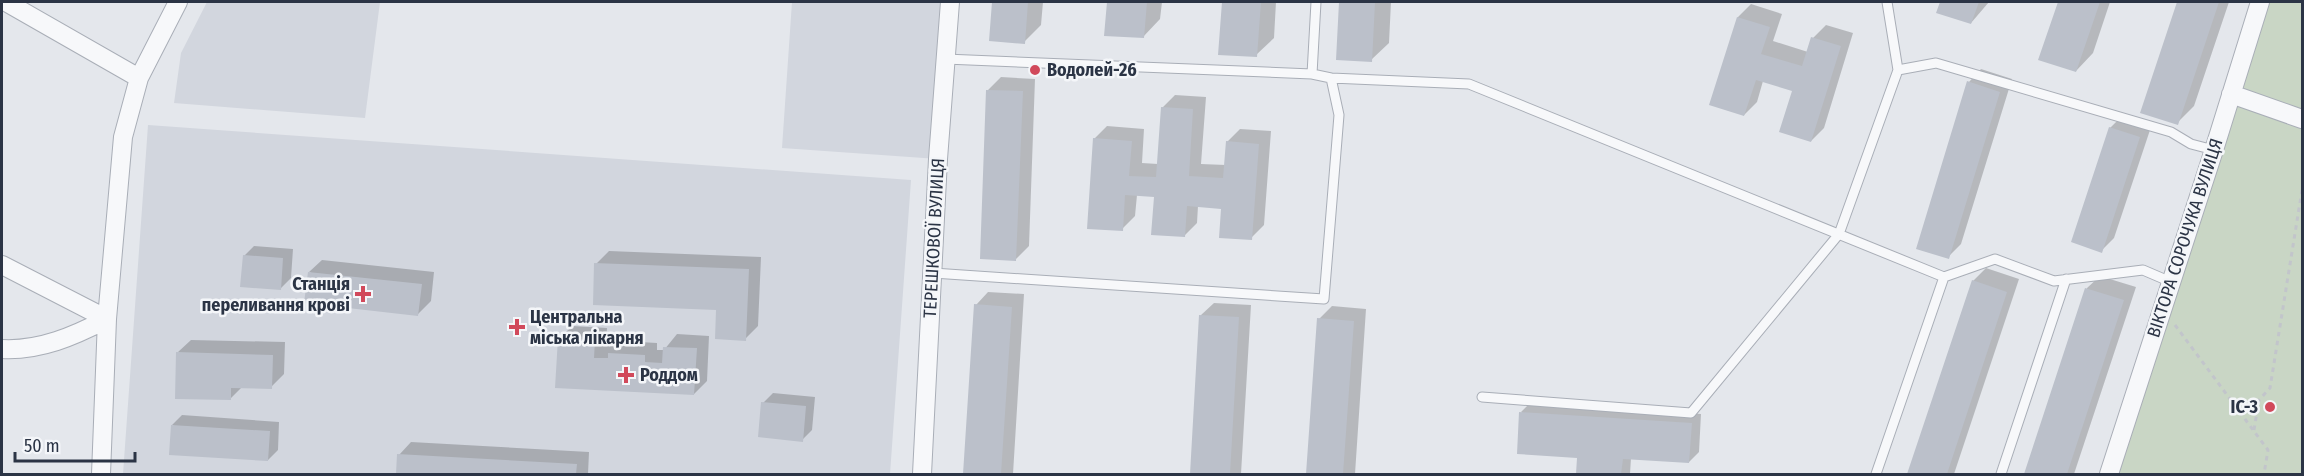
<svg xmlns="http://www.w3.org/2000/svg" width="2304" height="476" viewBox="0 0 2304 476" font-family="'Fira Sans Condensed',sans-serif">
<rect width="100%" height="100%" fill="#e4e7ec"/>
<path fill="#d2d6de" d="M207,2H380L365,118L174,103L181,53Z
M792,2H950L938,159L782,148Z
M148,125L911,180L890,474H123Z"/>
<path fill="#c9d6c5" d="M2260,2H2302V474H2109Z"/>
<path fill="#0003" d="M994,2H1043L1041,25L1024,42L991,39Z
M1109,2H1162L1160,19L1143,37L1106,34Z
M1223,2H1276L1274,38L1256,55L1220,54Z
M1341,2H1391L1389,43L1371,60L1338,59Z
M1942,2H1989L1971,23L1938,12Z
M2059,2H2110L2093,53L2076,71L2040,59Z
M2179,2H2229L2194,106L2177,123L2142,112Z
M1751,4L1782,14L1773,41L1808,52L1813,38L1826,25L1853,33L1824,128L1811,141L1794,90L1763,81L1757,102L1744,115L1711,104L1738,17Z
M1981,69L2012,79L1961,244L1948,257L1969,82Z
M1001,77L1035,79L1029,246L1016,259L988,90Z
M1175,95L1206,97L1201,164L1226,165L1227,142L1240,129L1271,131L1264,225L1251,238L1223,208L1198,206L1197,223L1184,236L1155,196L1137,195L1135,216L1122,229L1094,139L1107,126L1144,129L1142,163L1158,164L1162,108Z
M2123,115L2152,124L2114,238L2101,251L2110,128Z
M254,246L293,249L291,278L281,288L244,256Z
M609,251L761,257L758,326L745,339L718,308L596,264Z
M322,260L434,272L431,301L418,314L309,272Z
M1986,268L2019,279L1954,474H1909L1973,281Z
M2100,276L2136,287L2074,474H2026L2087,288Z
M988,292L1024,294L1013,474H965L976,305Z
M1214,303L1251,305L1241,474H1191L1201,315Z
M1332,306L1366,309L1355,474H1308L1319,319Z
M572,326L607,328L606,345L618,346L623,341L657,343V350H664L677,334L709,336L707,381L694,394L557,387L559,339Z
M191,340L285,342L284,374L271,387L243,386L230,399L178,352Z
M773,393L815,397L812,430L802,440L763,403Z
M1531,402L1701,414L1699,452L1689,462L1631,458L1630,474H1578L1579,457L1521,412Z
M182,415L279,422L278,450L268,460L172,425Z
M411,442L589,452L588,474H398L399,455Z"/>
<path fill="#bbc0ca" d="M992,2H1028L1025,44L989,41Z
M1107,2H1147L1144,38L1104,36Z
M1222,2H1261L1257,57L1218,55Z
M1339,2H1375L1372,62L1336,60Z
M1940,2H1979L1971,24L1936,13Z
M2058,2H2100L2076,72L2038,60Z
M2177,2H2219L2178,125L2140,113Z
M1737,17L1770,27L1761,54L1802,66L1811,37L1841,46L1811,142L1779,132L1792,91L1756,80L1744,116L1709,105Z
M1967,81L2000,92L1949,259L1916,249Z
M986,90L1023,91L1016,261L980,259Z
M1161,107L1193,109L1189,176L1223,178L1226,141L1259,144L1252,240L1219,238L1221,209L1187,206L1185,237L1151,235L1154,197L1125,195L1123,231L1087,229L1093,138L1132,141L1129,176L1156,177Z
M2109,127L2140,137L2102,253L2071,242Z
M243,255L283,258L281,290L240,287Z
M594,263L749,269L746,341L715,339L716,310L593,305Z
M308,272L422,284L418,316L304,303Z
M1972,280L2007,292L1947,474H1907Z
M2085,288L2124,300L2067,474H2024Z
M974,304L1012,307L1001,474H963Z
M1199,315L1239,317L1230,474H1190Z
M1317,318L1354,321L1343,474H1306Z
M558,338L595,340L594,358H608V353L645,355V362L662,363L663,347L697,348L694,395L555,388Z
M176,352L273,355L272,389L231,388V400L175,399Z
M761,402L806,406L803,442L758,437Z
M1519,412L1692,423L1689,463L1623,459L1621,474H1576L1577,458L1517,454Z
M171,425L270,431L268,461L169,455Z
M397,454L577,464L576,474H396Z"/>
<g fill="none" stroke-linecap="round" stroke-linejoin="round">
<defs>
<path id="service" d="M1887,2L1898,70
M1312,74L1316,2
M1331,78L1469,84L1944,277L1995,259L2054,281L2143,270L2171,282
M933,273L1324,299L1339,115L1331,78L1312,74L945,59
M1482,397L1691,413L1839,234L1898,70L1936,63L2171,132L2191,144L2214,150
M1876,474L1944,277
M2001,474L2066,279"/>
<path id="minor" d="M6,2L139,78
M2231,94L2302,119
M2,265L107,319
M2,349C40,351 74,336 107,319
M101,474L107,319L123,137L139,78L178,2
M922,474L938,159L950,2
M2109,474L2214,150L2260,2"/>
</defs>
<use href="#service" stroke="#a9aeb7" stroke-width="11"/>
<use href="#minor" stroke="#a9aeb7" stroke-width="20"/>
<path stroke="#c2c5cb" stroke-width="3" stroke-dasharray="4.5 4.5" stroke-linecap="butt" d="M2175,325L2268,450L2264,474
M2254,430L2259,400L2270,388L2302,190"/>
<use href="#service" stroke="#f7f8fa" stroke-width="9"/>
<use href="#minor" stroke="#f7f8fa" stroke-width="18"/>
</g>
<g fill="#d1495b" stroke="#f4f6f9" stroke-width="2">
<circle cx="1035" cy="70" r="6"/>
<path d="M360 285h6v6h6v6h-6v6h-6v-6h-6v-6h6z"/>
<path d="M514 318h6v6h6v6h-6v6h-6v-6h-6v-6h6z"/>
<path d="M623 366h6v6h6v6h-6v6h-6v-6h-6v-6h6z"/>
<circle cx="2270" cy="407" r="6"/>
</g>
<g text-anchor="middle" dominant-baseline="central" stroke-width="5" stroke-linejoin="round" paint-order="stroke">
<g font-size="18" font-weight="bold" fill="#2b3445" stroke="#f4f6f9" text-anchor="start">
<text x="1047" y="70">Водолей-26</text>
<text x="350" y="284" text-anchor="end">Станція<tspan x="350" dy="21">переливання крові</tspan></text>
<text x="530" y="317">Центральна<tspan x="530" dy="21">міська лікарня</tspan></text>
<text x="640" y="375">Роддом</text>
<text x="2258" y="407" text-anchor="end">ІС-3</text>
</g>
<g font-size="18" fill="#2b3445" stroke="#f4f6f9">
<text transform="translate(934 238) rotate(-87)">ТЕРЕШКОВОЇ ВУЛИЦЯ</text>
<text transform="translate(2185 238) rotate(-72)">ВІКТОРА СОРОЧУКА ВУЛИЦЯ</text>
</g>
</g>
<rect width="2304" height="476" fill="none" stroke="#2b3445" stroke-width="6"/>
<path d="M15 452v9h120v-9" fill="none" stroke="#2b3445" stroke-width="3"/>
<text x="24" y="452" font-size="18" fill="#2b3445" stroke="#f4f6f9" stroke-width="4.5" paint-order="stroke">50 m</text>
</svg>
